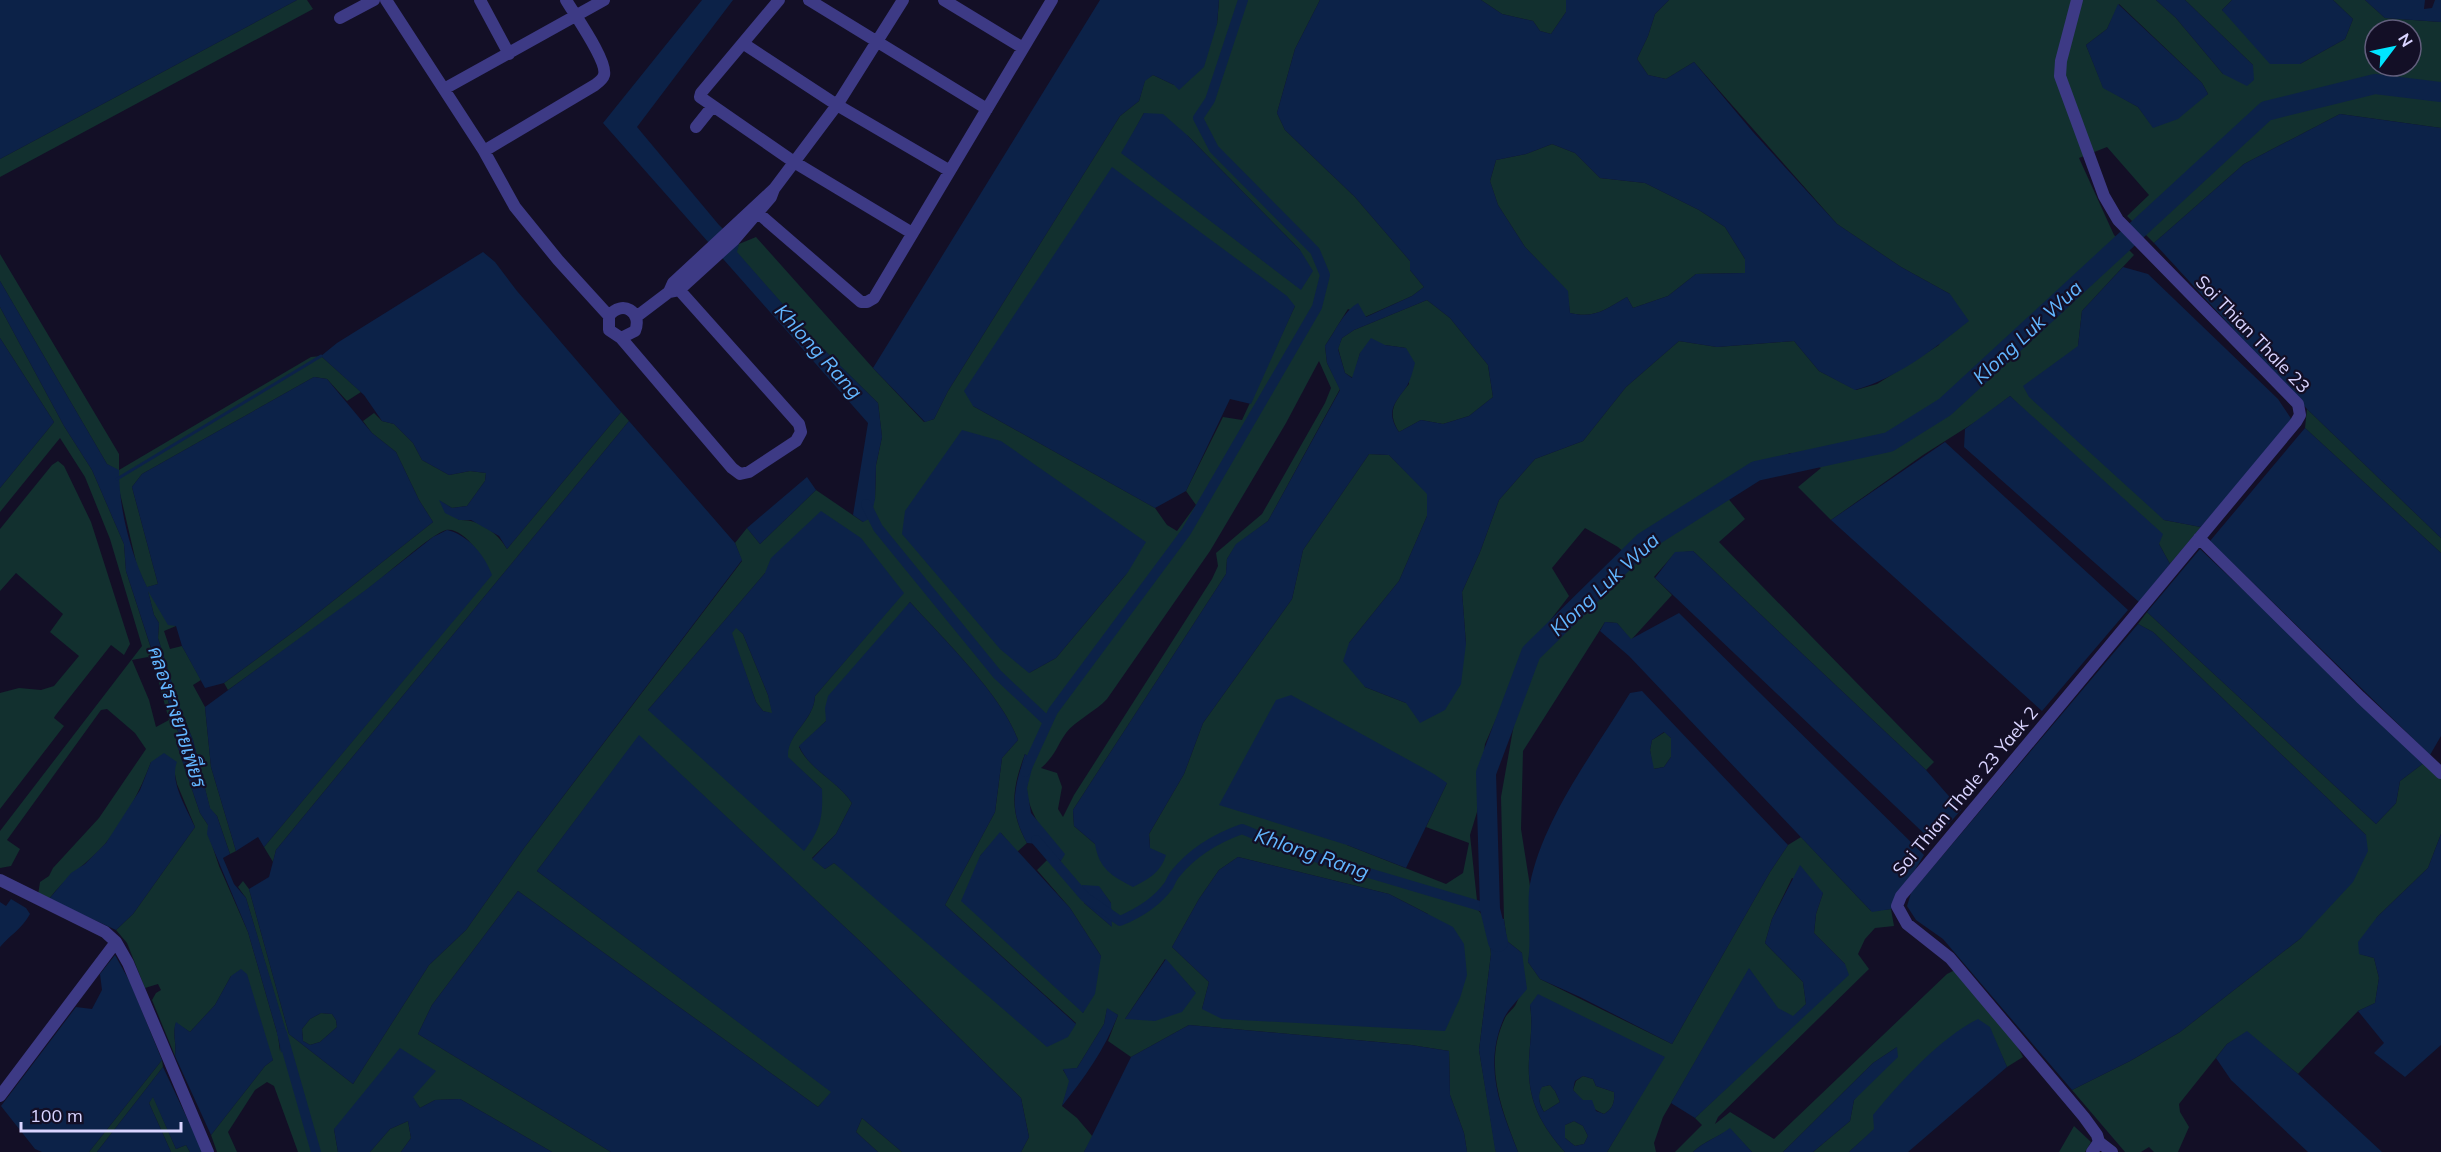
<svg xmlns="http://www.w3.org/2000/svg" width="2441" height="1152" viewBox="0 0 2441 1152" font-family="Mulish,Sarabun,sans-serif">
<rect width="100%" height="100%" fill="#130f26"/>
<path fill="#12302f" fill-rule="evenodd" d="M297,0H307L313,9L0,177V159Z
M1219,0H1320L1295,49L1277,113L1285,130L1355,197L1410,261V270L1424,287L1412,296L1365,317L1348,309L1325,346L1327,363L1340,389L1268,521L1236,545L1227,559L1226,574L1073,810L1074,826L1095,844L1150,848L1149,834L1184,774L1203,723L1292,599L1303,550L1369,454L1389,455L1428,494L1427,516L1399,581L1349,643L1365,687L1406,703L1466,644L1462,592L1480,552L1499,500L1535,459L1583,441L1626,387L1679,341L1717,347L1794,341L1819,371L1856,390L1877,384L1939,345L1950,294L1901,267L1837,224L1694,62L1666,79L1648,75L1637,59L1648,36L1655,14L1669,0H2156L2176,18L2223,74L2253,65L2185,0H2232L2222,10L2300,64L2345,39L2353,19L2333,0H2365L2385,18L2441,22V128L2340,114L2244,164L2154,243L2127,216L2149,195L2107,147L2079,158L2114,235L2134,255L2082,311L2078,346L2164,520L2201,527L2170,564L2159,544L2010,396L1983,417L1923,455L1831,520L1798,487L1821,468L1790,453L1717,485L1745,519L1719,542L1934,762L1926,770L1693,551L1675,553L1654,577L1672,595L1631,640L1617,623L1605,622L1523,751L1521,829L1530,886L1531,946L1528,962L1540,979L1672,1044L1770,872L1788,845L1801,837L1871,911L1891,909L1894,926L1875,928L1865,939L1858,954L1869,969L1718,1117L1715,1124L1730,1112L1774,1139L1947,974L1955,970L2015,1042L2023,1057L2007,1067L1989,1027L1849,1152H1813L1850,1121L1854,1100L1897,1047L1873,1063L1783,1152H1752L1730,1129C1718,1137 1703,1142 1693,1152H1675L1702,1125L1695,1118L1738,1077L1845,964L1814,933L1816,914L1823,893L1792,878L1772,919L1765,943L1803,982L1806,1004L1793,1017L1778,1009L1749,969L1663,1117L1654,1143L1656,1152H1607L1664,1057L1607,1030L1530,1005C1533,1024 1530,1042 1529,1060C1527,1099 1540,1124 1565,1152H1518C1501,1108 1483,1064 1505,1018C1507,1013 1514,1009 1516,1004C1523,992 1522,967 1522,953L1507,941L1504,919L1501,797L1517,707L1538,654L1634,561L1618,547L1585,528L1552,568L1569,596L1525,653L1485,744L1477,812L1470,835L1478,910L1488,922L1491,954L1479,1050L1496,1152H1467L1464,1133L1450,1095L1449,1051L1411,1045L1189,1025L1131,1057L1108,1041L1118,1015L1107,1009L1104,1024L1077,1068L1063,1070L1070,1081L1062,1106L1077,1118L1093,1137L1084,1152H1021L1029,1137L1021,1098L863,944L639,736L537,871L832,1092L818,1107L518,891L432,1005L418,1034L611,1152H552L460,1099L435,1100L420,1108L412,1097L334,1129L338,1152H298L274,1086L267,1082L255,1090L228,1132L237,1152H217L211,1135L265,1066L273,1060L231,976L215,1005L190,1032L176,1023C172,1034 177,1045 175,1056L152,1000L156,993L161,990L158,984L145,988L127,943L116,930L133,914L195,827L177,784L174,770L151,762C140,791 125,820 105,844C87,864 65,877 49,899L38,895L40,882L49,876L53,868L99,818L146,749L135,733L107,709L101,710L7,840L20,849L11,866L0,868V831L142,646L110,539L85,477L60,438L0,512V488L54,422L0,338V307L64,426L92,470L124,544L126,571L180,738L176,742L200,813L208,825L209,836L219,866L248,932L278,1036L280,1051L283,1033L285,1030L246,898L238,887L243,881L249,889L289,1034L353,1084L429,965L466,930L524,848L742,561L735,543L747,528L760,544L816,490L863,522L875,499L876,465L882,437L878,403L817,343L736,252L739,244L756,237L873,368L924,422L934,419L948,391L1120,116L1139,101L1145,80L1153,75L1174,85L1217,24ZM2119,4L2202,83L2208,94L2153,127L2138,107L2103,87L2086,45L2107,29ZM2375,30H2411V66H2375ZM1144,113L1188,136L1300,250L1301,289L1122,153ZM1295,306L1242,420L1223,417L1186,491L1196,505L1177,531L1167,525L1155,508L973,406ZM1319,361L1331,388L1325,403L1262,514L1216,553L1218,566L1212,579L1074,795L1063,817L1058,809L1062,787L1057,773L1041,768C1056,755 1056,747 1066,733C1075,721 1096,711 1107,699L1210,551L1286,423ZM1128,572L1056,658L1029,673ZM765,573L903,593L815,696C814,721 787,733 787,757L822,789L648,710ZM910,602C943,639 1002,695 1018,740L1002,758L995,812L945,905L1076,1023L1067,1037L834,863L825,869L812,858L836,834L852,803C838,781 810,770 799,747L826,721ZM148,657L156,672L169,720L156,727L149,700L132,660ZM1025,754L1033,761C1031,770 1027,780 1027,789C1027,813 1050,839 1061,861L1047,860L1037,870L1070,908L1101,956L1083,1013L980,856L1001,833L1017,852L1027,843C1009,811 1012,788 1025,754ZM1447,783L1426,827L1469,843L1463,873L1446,884L1347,845ZM1238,857L1389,894L1428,914L1202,1009L1209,982L1172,947L1199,899L1219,870ZM1099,887L1111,903V926L1084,903ZM1165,959L1195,992L1125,1019Z
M1481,0H1566V12L1551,34L1540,31L1533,21L1502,14Z
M1552,144L1575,153L1600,178L1645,183L1699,210L1725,227L1745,259V273L1696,274L1668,296L1633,308L1627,297C1606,309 1595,319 1570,313L1567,291L1525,247L1498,205L1490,181L1496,160L1526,154Z
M0,254L119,454V470L311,357L321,356L361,392L347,401L327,379L314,377L142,474L132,487L158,584L148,587L176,626L164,631L170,649L182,646L201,680L193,685L205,707L211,767L236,851L230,854L217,816L210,809L193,740L178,703L158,638L159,623L154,615L147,588L137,566L119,489V471L107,464L0,281Z
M1427,300L1450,318L1488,365L1493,397L1469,416L1443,424L1421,420L1399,432C1386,411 1395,401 1409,384L1406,348L1385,345L1360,353L1353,378L1345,373L1338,348L1342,338L1354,330Z
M2307,409L2441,538V553L2305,428Z
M621,412L629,421L276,850L273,862L264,847L491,575C487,561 463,526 446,530C431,534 384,577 369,588C323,623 275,656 228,690L224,683L300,627L433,522L419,500L396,452L372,433L363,421L374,413L382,421L394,424L413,443L422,460L449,475L470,471L486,473L485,481L467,506L452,508L440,501L459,520C479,519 497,532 507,549Z
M58,461L64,466L91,522L130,644L124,655L111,645L55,716L54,718L64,726L0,809V693L19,688L41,690L54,686L79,656L50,632L63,614L16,573L0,591V529L52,465Z
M2147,612L2376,824L2396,803L2400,781L2425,762L2441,775V834L2428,868L2377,917L2360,954L2374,958L2379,978L2375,1003L2358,1011L2298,1074L2247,1032L2227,1044L2179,1104L2180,1112L2189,1127L2178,1152H2154L2149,1147L2141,1152H2125L2072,1090L2130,1061L2180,1032L2301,938L2366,835L2153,632L2138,624Z
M736,627L743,634L768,695L773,714L763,711L756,702L731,633Z
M1665,732L1671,738V757L1664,767L1653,769L1650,750L1652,740Z
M321,1013L332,1014L336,1020L337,1027L320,1042L310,1045L303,1041L302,1029L310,1019Z
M162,1060L163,1067L97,1152H89Z
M1583,1076L1593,1079L1596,1086L1614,1092C1615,1102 1613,1109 1604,1114C1592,1109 1581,1100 1573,1090L1576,1081Z
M1550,1085L1555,1091L1560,1102L1544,1112C1539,1103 1537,1096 1541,1087Z
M153,1096L176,1149L186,1145L190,1152H171L149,1103Z
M862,1118L902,1152H878L856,1132Z
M408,1121L411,1138L401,1152H370L390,1129Z
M1574,1121L1583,1126L1588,1136L1584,1144L1575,1146L1565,1138V1125Z
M2074,1126L2091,1142L2085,1152H2059Z"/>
<path fill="#0c2248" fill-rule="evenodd" d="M0,0H297L0,159Z
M702,0H733L637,127L719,225L739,244L737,252L817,343L878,403L882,437L876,465L875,499L871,518L863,522L853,515L868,423L603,123Z
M1100,0H1219L1217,24L1204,67L1179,90L1174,85L1153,75L1145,81L1139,101L1120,116L948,391L934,419L925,422L873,368Z
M1320,0H1481L1502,14L1533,21L1540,31L1551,34L1566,12V0H1669L1655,14L1648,36L1637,59L1648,75L1666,79L1694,62L1753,132L1837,224L1901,267L1950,294L1969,321C1935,348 1898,378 1855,390L1819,371L1794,341L1717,347L1679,341L1626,387L1583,441L1535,459L1499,500L1480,552L1462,592L1466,644L1461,684L1445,710L1420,723L1406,703L1365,687L1343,661L1349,643L1399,581L1427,516V494L1389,455L1369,454L1303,550L1292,599L1203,723L1184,774L1149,834L1150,848L1166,855C1161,872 1149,879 1133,887C1112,876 1099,869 1095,844L1074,826L1073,810L1226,574L1227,559L1236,544L1268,521L1340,390L1327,363L1325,346C1335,332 1343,312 1358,303L1366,317L1412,296L1424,287L1410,270V261L1355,197L1285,130L1277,113L1295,49ZM1552,144L1575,153L1600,178L1645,183L1699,210L1725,227L1745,259V273L1696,274L1668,296L1633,308L1627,297C1606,309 1595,319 1570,313L1568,291L1525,247L1498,205L1490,181L1496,160L1526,154ZM1427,300L1450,318L1488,365L1493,397L1469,416L1443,424L1421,420L1399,432C1385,411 1395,403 1407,386C1411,379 1413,370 1415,363L1406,348L1385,345L1371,338L1360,353L1352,378L1345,373L1338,349L1342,338L1354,330Z
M2156,0H2185L2253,65L2254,80L2247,86L2223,74L2176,18Z
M2232,0H2333L2353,19L2345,39L2300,64H2270L2222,10Z
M2365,0H2425L2424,9L2432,8L2435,0H2441V22L2385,18Z
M2118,4L2202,83L2208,94L2178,119L2153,128L2138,107L2103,88L2086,45L2107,29Z
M1144,113L1163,114L1187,135L1300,250L1313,271L1301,290L1121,153Z
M2340,114L2441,128V538L2307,409L2154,243L2244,164Z
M1112,167L1287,296L1295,306L1251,404L1230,399L1186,491L1155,508L973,406L964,391Z
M483,252L495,262L517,291L621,412L507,549L499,536L471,520H459L445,513L439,500L452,508L467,506L485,481L486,473L470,471L449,475L422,460L413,443L394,424L382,421L364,395L321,356L337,343Z
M2123,267L2148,274L2278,399L2292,420L2201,527L2164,520L2029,397L2023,386L2078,346L2082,311Z
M0,281L107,464L119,470C119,509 130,552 147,587L158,584L132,487L142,474L314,377L327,379L372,433L396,452L419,500L433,522L300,627L224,683L205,688L182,646L176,626L168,625L148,591L154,615L159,623L158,638L178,703L193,740L210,808L217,816L230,854L223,858L234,884L246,898L286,1031L283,1033L286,1044L281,1053L278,1036L248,932L207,834L208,825L200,813L176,742L180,737L126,571L124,544L92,470L64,426L0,307Z
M0,338L54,422L0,488Z
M2010,396L2163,534L2159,544L2170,564L2139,602L1964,447L1965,429Z
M629,421L735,543L742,560L524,848L466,930L429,965L353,1084L289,1034L249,889L269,877L276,850ZM321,1013L332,1014L336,1020L337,1027L320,1042L310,1045L303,1041L302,1029L310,1019Z
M2305,428L2441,553V736L2430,755L2210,541Z
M962,430L1001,441L1146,542L1128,572L1056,658L1029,673L1000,649L902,534L905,511Z
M1945,442L2128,610L2042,711L1831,520Z
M807,477L816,490L760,544L747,528Z
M821,511L861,538L904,593L815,696C814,721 787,733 788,757L822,789C823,817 821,829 804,851L648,710L765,573L771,558ZM736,628L743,634L768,695L772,713L763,711L756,702L732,633Z
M447,530C467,534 485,555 492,575L264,847L258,837L236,851L211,767L205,707L367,589L433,537Z
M2200,549L2425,762L2400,781L2396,803L2376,824L2147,612Z
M1693,551L1926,770L1961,810L1933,842L1655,578L1675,552Z
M910,602C943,639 1002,695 1018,740L1002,758L995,812L945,905L1076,1024L1068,1037L1047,1047L834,863L825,869L812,859L836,834L852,803C838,781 809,770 799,746L826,721L825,708L828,696Z
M1679,613L1924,855L1891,909L1872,912L1629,656L1600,631L1605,622L1617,623L1631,639Z
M2138,624L2153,632L2366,835L2368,851L2353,882L2301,938L2180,1032L2130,1061L2072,1090L1943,939L1916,920L1907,906L1911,893Z
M1642,691L1788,845L1770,872L1672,1044L1580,997L1540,979L1528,962C1532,937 1526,906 1530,884C1544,816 1594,752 1630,693ZM1664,732L1671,738V757L1664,767L1654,769L1650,750L1652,740Z
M1291,695L1434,774L1447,783L1406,868L1347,845L1219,805L1276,700Z
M639,735L863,944L1021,1098L1029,1137L1021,1152H902L862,1118L856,1132L878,1152H611L418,1034L432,1005L518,891L818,1107L831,1092L537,871Z
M164,753L177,762C169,781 187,809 195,827L133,914L116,930L49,899L71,873L85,864L106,843L140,790L151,762Z
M1025,754L1034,761L1027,788L1031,813L1065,854L1061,861L1038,844L1027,843C1008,808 1014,790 1025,754Z
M1000,832L1070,908L1101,956L1095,994L1083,1013L961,901L980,856Z
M2441,834V1045L2405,1077L2374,1053L2384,1043L2358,1011L2375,1003L2379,978L2374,958L2359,954L2358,942L2377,917L2428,868Z
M1238,857L1389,894L1453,927L1464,944L1467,975L1460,998L1445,1031L1222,1019L1202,1009L1209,982L1172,947L1199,899L1219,870Z
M1800,865L1823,893L1816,914L1814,933L1845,964L1849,975L1695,1118L1671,1103L1749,968L1778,1008L1793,1016L1806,1004L1803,982L1765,943L1772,919Z
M1082,885L1099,886L1111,903L1112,927L1084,903Z
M11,899L26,908L30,914C21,930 11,934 0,947V902L6,906Z
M1493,916L1504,919L1507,941L1522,953L1527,989C1520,998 1509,1008 1504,1018C1483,1066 1500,1106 1518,1152H1496L1495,1149L1479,1050L1491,954L1488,922Z
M115,955L130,982L162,1060L89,1152H42L35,1149L1,1106L76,1007L92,1009L102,990L100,974Z
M1166,959L1196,993L1182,1012L1155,1021L1125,1019Z
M241,969L247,974L273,1060L265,1066L211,1135L175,1056C177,1044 172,1033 176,1022L190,1032L215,1005L231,976Z
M1538,994L1665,1057L1607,1152H1565C1540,1124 1527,1099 1529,1060C1530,1042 1533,1023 1530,1005ZM1583,1076L1593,1079L1596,1086L1614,1092C1615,1102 1613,1109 1604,1114L1596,1111L1592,1100H1583L1573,1090L1575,1081ZM1550,1085L1555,1091L1560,1102L1544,1112C1539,1104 1537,1096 1542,1087ZM1574,1121L1583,1126L1588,1136L1584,1144L1575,1146L1565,1138V1125Z
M1107,1008L1118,1015C1105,1049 1085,1077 1062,1106L1069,1081L1063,1069L1077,1068L1104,1024Z
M1978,1019L1990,1027L2007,1067L1908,1152H1849L1874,1129L1873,1115C1900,1082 1940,1038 1978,1019Z
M1189,1025L1411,1045L1449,1051L1450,1095L1464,1133L1467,1152H1084L1131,1057Z
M2247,1031L2298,1074L2382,1152H2308L2231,1080L2216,1058L2227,1044Z
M1897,1047L1898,1057L1854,1100L1850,1121L1813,1152H1783L1873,1063Z
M400,1048L436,1071L413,1097L420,1108L435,1100L460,1099L552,1152H401L411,1138L408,1121L390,1129L370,1152H338L334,1129Z
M163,1067L203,1152H190L186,1145L176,1149L153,1097L149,1103L171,1152H97Z
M1730,1128L1752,1152H1693C1703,1142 1718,1137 1730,1128Z"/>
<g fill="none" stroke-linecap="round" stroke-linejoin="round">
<path stroke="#0c2248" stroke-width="3" d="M117,479L321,356"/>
<path stroke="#0c2248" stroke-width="10" d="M866,504L878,528L997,674L1048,722
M1025,772L1053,711L1186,532L1317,307L1325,275L1315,251L1214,149L1198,118L1210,100L1243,0
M1036,840L1085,897L1120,921C1139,913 1157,902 1169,885C1171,881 1173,876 1176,873C1193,852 1217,838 1242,829L1298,852L1490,909
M282,1033L316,1152"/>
<path stroke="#0c2248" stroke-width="20" d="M1498,942L1490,909L1486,773L1531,653L1644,542L1756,471L1889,442L1945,407L2266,111L2375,84L2441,92"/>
<path stroke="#3d3a85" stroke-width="12" d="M386,0L484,151L515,207L558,260L609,316
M480,0L509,54
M779,0L701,93L700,97L794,162L912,233
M809,0L987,109
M944,0L1023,48
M2077,0L2061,61L2060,76L2104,196L2118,220L2298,404L2300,415L2296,422L1901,896L1897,906L1907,924L1950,958L2084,1117L2097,1135L2099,1142
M340,18L374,0
M744,44L837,105L950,171
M444,89L604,0
M696,127L712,107
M484,151L595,85C599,82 603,79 604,75C608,61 574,14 566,0
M774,189L771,197L734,240L679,290L669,292L673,283Z
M774,189L837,105L903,0
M758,213L861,302H867L874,298L1052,0
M636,317L669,292
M621,338L635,331C643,312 622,299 609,316V330L621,338L732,468L740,474L749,472L796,441L801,432L799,424L673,283
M2199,538L2360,697L2441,773
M0,880L105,932L116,942L128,963L208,1152
M0,1096L116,942
M2099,1142L2112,1152
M2092,1152L2099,1142"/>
</g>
<g text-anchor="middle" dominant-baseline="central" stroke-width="4.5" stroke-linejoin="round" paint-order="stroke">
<g font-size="18" fill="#d9d4ff" stroke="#130f26">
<text transform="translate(2253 334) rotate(46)">Soi Thian Thale 23</text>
<text transform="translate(1965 791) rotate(-50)">Soi Thian Thale 23 Yaek 2</text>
</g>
<g font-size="20" font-style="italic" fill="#62b6ff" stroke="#130f26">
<text transform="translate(2027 332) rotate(-43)">Klong Luk Wua</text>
<text transform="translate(819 351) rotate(48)">Khlong Rang</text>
<text transform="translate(1604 584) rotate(-43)">Klong Luk Wua</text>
<text transform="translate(178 717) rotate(72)">คลองรางยายเพียร</text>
<text transform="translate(1312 853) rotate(19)">Khlong Rang</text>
</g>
</g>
<g transform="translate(2393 48) rotate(58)"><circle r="28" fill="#130f26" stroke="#625e7d" stroke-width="1.5"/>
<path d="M0-4.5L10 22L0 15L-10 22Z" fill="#00e5ff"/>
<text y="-9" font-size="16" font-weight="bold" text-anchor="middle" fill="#d9d4ff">N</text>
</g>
<path d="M21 1122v9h160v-9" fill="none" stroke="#d9d4ff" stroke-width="3"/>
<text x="30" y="1122" font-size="18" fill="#d9d4ff" stroke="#130f26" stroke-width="4.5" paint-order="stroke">100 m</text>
</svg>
